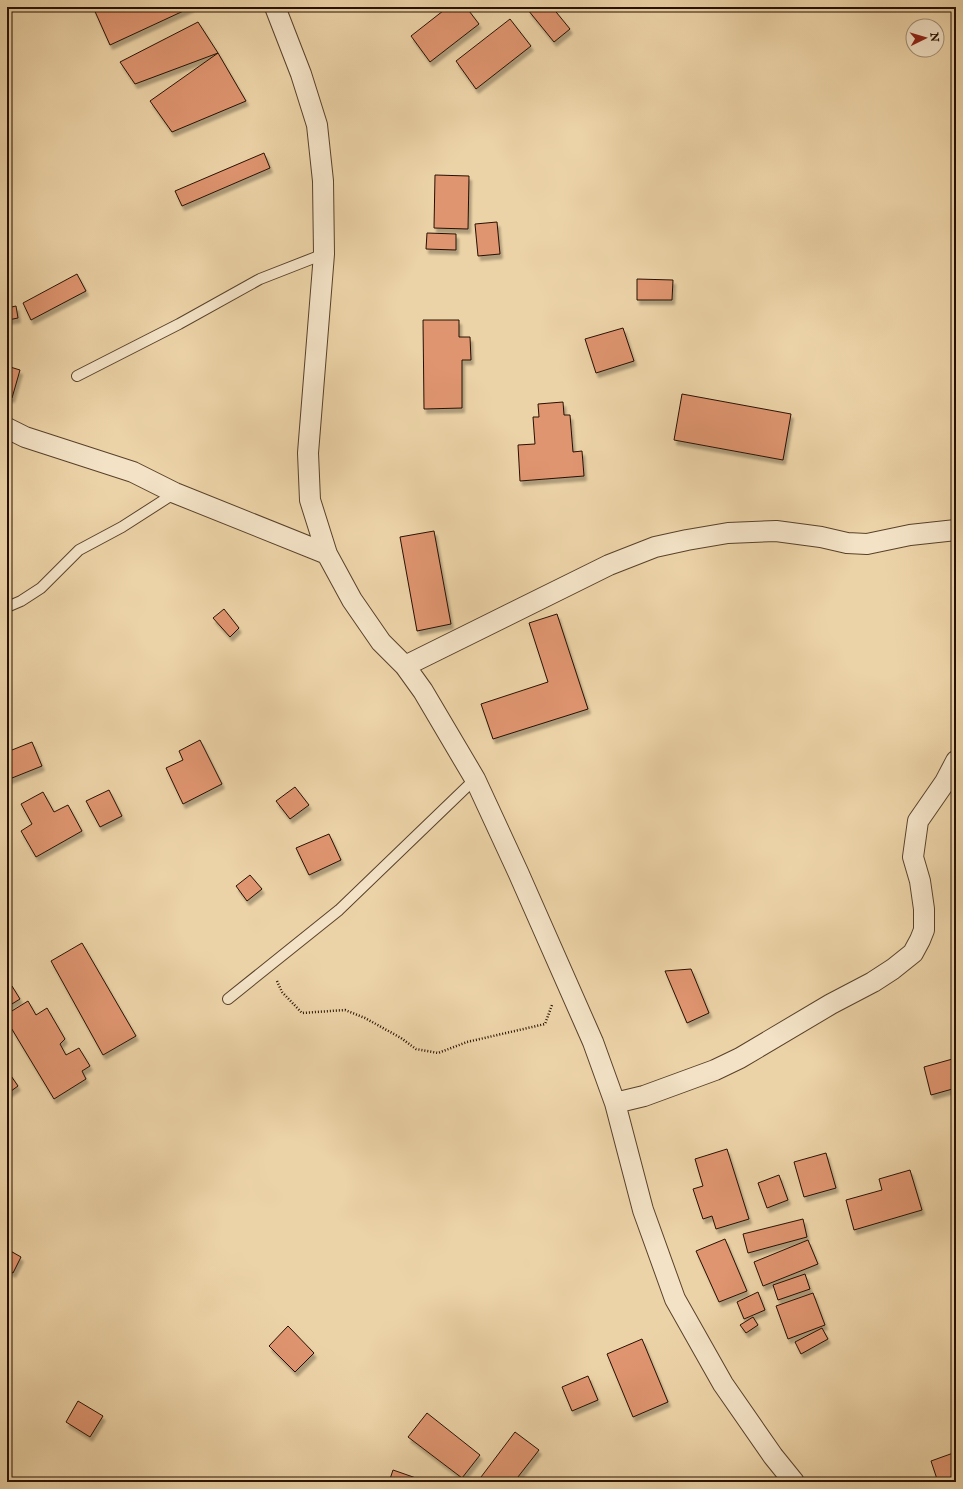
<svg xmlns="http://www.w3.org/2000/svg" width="963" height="1489" viewBox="0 0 963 1489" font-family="'IM FELL English',serif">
<defs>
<filter id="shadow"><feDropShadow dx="2.5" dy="4.5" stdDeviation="1" flood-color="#0004"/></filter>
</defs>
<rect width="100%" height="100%" fill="#ecd3a7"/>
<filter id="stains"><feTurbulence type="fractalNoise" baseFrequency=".005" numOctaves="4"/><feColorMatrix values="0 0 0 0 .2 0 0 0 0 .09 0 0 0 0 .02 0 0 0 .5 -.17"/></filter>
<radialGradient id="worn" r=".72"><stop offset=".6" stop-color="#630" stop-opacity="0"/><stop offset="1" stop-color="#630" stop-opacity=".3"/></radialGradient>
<path fill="#df9570" stroke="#271001" filter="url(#shadow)" d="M93,7H192L110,45Z
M448,7H466L479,24L430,62L411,36Z
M531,7H552L570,29L554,42L528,10Z
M510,19L531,46L476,89L456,61Z
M198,22L218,53L135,84L120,62Z
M218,53L246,101L172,132L150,101Z
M264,153L270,168L182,206L175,191Z
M435,175L469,176L468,229L434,228Z
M497,222L500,254L478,256L475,224Z
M427,233L456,234V250L426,249Z
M77,274L86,291L31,320L23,303Z
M637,279L673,280L672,300H637Z
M16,306L18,318L8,320L7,308Z
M423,320H459V337H470L471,360H462V408L424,409Z
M623,328L634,361L596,373L585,339Z
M7,366L20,370L12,398L7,397Z
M682,394L791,414L783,460L674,440Z
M563,402L564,415H570L573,452L582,451L584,476L520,481L518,445L535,444L533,417H539L538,404Z
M434,531L451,624L417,631L400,537Z
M224,609L239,628L230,637L213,618Z
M557,614L588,709L493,739L481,704L548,682L529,623Z
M200,740L222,784L183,804L166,768L183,760L179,751Z
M32,742L42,766L7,780V752Z
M295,787L309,805L290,819L276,801Z
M109,790L122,816L100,827L86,801Z
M43,792L54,812L68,805L82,831L36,857L21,831L32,824L21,804Z
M329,834L341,860L309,875L296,848Z
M250,875L262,889L247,901L236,886Z
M82,943L136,1036L103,1055L51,961Z
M691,969L709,1013L687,1023L665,971Z
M12,986L20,999L7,1007V989Z
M28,1001L36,1015L47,1008L65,1039L60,1044L66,1055L79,1048L90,1066L82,1071L86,1079L54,1099L7,1021V1014Z
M956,1058V1088L931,1095L924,1067Z
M7,1070L18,1086L7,1094Z
M727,1149L749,1219L716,1229L712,1216L703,1219L693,1189L703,1186L695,1159Z
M826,1153L836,1188L804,1197L794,1162Z
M910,1170L922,1210L854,1230L846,1200L882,1190L879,1179Z
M779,1175L788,1200L767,1208L758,1183Z
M803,1219L807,1237L748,1253L743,1234Z
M725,1239L747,1291L719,1302L696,1251Z
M808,1240L818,1264L763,1286L754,1262Z
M7,1249L21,1257L13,1273L7,1270Z
M805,1274L810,1289L778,1300L773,1285Z
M758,1292L765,1310L744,1319L737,1302Z
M813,1293L825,1325L788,1339L776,1306Z
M753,1317L758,1325L746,1333L740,1325Z
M288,1326L314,1353L295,1372L269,1346Z
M822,1328L828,1339L801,1354L795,1342Z
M642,1339L668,1402L633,1417L607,1354Z
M588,1376L598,1400L572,1411L562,1387Z
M78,1401L103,1416L90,1437L66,1422Z
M427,1413L480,1455L462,1478L408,1437Z
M515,1432L539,1450L514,1482H479L478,1481Z
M956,1452V1475L938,1482L931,1461Z
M393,1470L416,1478L414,1482H389Z
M876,1478L881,1482H872Z"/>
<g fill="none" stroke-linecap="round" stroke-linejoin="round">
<defs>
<path id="service" d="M77,376L179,324L260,279L324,254
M7,607L21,601L41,588L79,550L122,527L175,493
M228,999L339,910L475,779"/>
<path id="minor" d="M275,7L301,74L317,125L323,181L324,254L308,453L310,500L327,554L352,600L381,642L405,666L423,691L475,779L518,872L593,1042L615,1103L643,1210L675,1299L723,1384L773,1456L794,1482
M7,428L25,437L133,472L175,493L327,554
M405,666L609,565L655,547L687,540L728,533L776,531L821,537L847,543L867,544L910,535L956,530
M615,1103L644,1096L715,1070L740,1058L831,1004L873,982L893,969L913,953L920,940L924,930V909L920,881L913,857L918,821L945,782L956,761"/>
</defs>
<use href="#service" stroke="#58412a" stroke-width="12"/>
<use href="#minor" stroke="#58412a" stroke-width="22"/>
<path stroke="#271001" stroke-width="2.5" stroke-dasharray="1 2" stroke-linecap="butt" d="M277,981L282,992L302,1013L345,1010L365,1018L401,1038L416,1049L438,1053L467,1042L545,1024L552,1005"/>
<use href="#service" stroke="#f3e2c6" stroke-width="10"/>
<use href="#minor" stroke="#f3e2c6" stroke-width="20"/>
</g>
<rect width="963" height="1489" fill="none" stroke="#ecd3a7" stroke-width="24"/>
<rect x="8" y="8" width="947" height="1473" fill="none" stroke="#271001" stroke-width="2"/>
<rect x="12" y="12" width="939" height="1465" fill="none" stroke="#271001"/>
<g transform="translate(925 38) rotate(85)"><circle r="19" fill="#f3e2c6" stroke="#a18e77"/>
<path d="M0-3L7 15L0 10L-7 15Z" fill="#8f2418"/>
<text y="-6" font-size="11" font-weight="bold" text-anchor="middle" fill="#271001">N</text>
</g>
<rect width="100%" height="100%" filter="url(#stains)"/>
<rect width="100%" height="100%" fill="url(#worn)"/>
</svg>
